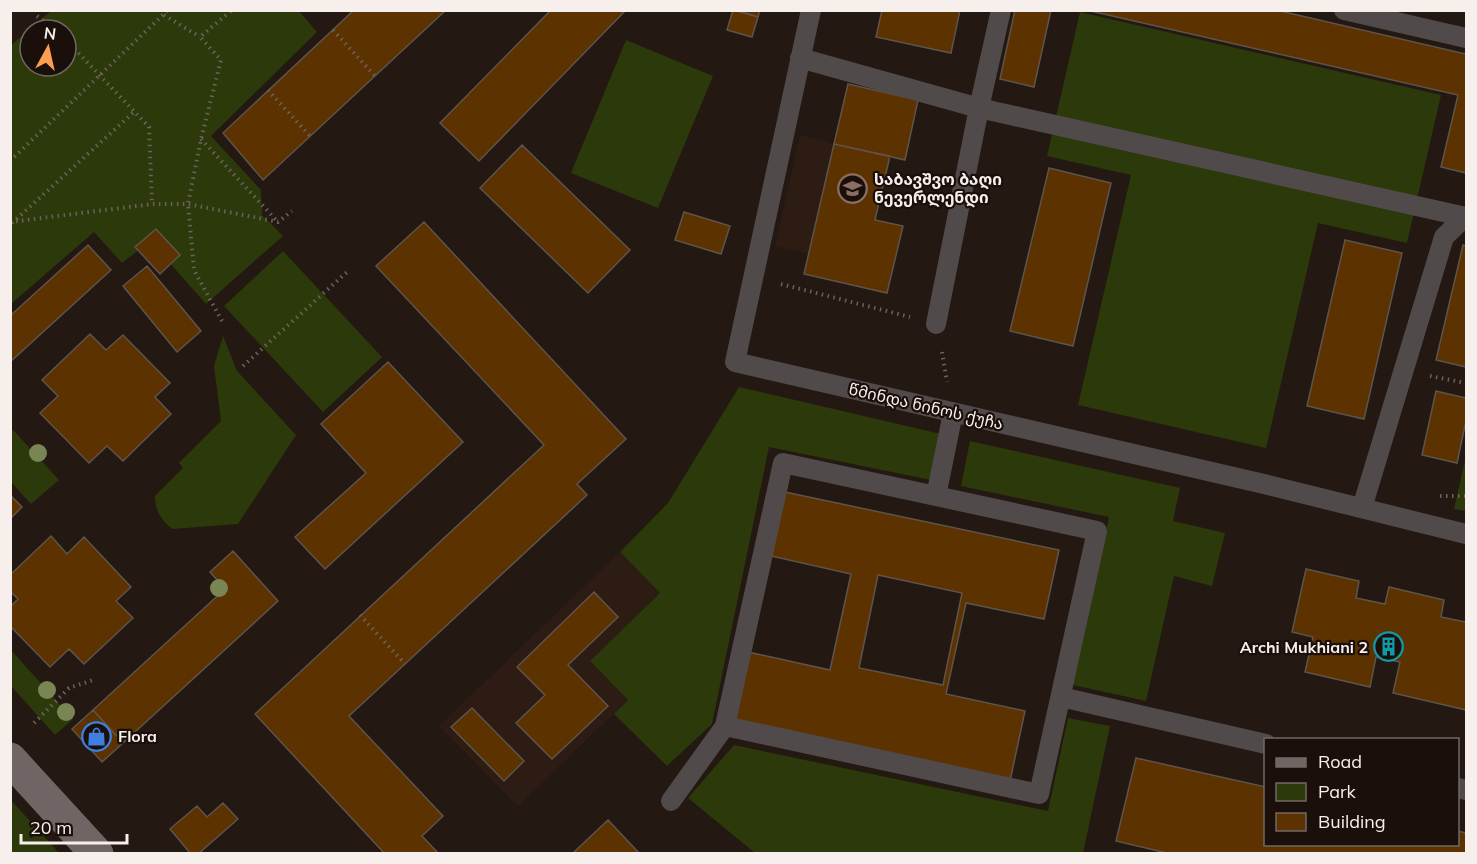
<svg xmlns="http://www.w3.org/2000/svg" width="1477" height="864" viewBox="0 0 1477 864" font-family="Mulish,'Noto Sans Georgian',sans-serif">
<rect width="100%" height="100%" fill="#231812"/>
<path fill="#2d1c13" d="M800,135L834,144L809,254L775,246Z
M620,552L660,593L590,661L628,700L518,806L439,726Z"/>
<path fill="#2c390a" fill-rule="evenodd" d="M51,11H299L317,32L211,136L261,190L262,215L283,236L206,304L150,241L122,263L94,232L11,304L10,46ZM30,30H66V66H30Z
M1080,12L1441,95L1407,243L1318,223L1266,448L1078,405L1131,175L1047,156Z
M626,40L713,76L658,208L571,173Z
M283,251L382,357L323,412L224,306Z
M223,336L237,371L296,435L238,524L172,529C161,519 155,511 155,496L183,468L179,463L221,421L214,366Z
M739,387L941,434L931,480L769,447L712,724L667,766L614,714L628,700L590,661L660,593L620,552L668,503Z
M10,430L14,431L59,480L31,504L11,482Z
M970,441L1180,488L1173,521L1225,533L1212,586L1174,576L1146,701L1073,685L1109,517L961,486Z
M1466,456V511L1454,509Z
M10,649L73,719L55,735L11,686Z
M1068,718L1110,726L1083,853H755L688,798L734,745L1048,811Z
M11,800L59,853H11Z"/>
<path fill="#5c3200" stroke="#5f544b" stroke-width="1.5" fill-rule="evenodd" d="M354,10H446L263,180L223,133Z
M551,10H626L479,161L440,123Z
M733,10L758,17L752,37L727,30Z
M736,10H760L758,17Z
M882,10H960L951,53L876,37Z
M1015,10H1051L1034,87L1000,79Z
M1086,10H1276L1466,54V173L1441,167L1458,95Z
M848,84L918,100L905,160L834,144Z
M834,144L890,156L875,220L903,226L887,293L804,274Z
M522,145L630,250L588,293L480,188Z
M1049,168L1111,183L1073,346L1010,331Z
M684,212L730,226L721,254L675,240Z
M424,222L626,439L577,484L587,495L349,716L443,816L422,836L439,854H385L255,714L544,445L376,266Z
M156,229L180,255L160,274L135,247Z
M1345,240L1402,253L1364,419L1307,406Z
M88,245L111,270L10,362V316Z
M1463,245L1466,246V367L1436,360Z
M147,266L201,331L177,352L123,286Z
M90,334L106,350L123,335L170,383L155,397L171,414L123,461L107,446L89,463L40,413L58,396L42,380Z
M388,362L463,442L325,569L295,537L366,473L321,424Z
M1436,391L1466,398V421L1457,463L1422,455Z
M785,492L1059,550L1044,619L966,603L946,694L1025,711L1010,781L733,721L748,652L830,670L851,574L771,556ZM878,575L962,593L943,685L859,668Z
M10,495L22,507L10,519Z
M51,536L67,554L84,537L131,587L116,601L133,618L84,664L69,649L50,667L10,626V607L18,599L10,591V575Z
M233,551L278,601L123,743L93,710L225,589L210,572Z
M1306,569L1359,581L1356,598L1385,604L1389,587L1444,600L1441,617L1466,622V710L1393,693L1400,662L1376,657L1370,687L1305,672L1313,637L1292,632Z
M594,592L618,617L568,665L608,706L552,759L516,723L545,695L517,667Z
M472,708L524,761L504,781L451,727Z
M93,710L123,743L102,762L72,729Z
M1136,758L1266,787V844H1458V831L1466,833V854H1171L1116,841Z
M223,803L238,819L198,854H191L170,829L197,806L207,817Z
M608,820L640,854H572Z"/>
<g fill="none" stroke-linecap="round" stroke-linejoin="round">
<path stroke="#6c625d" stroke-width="4" stroke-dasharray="1.5 4.5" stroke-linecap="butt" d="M164,15L200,37
M37,16L56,30
M333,30L375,76
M66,40L149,127L152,204
M268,90L310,136
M201,139L278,222
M10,161L168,10
M10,222L152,204H188L278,222L292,211
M12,223L134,112
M781,284L910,317
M222,321L194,270L188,204L201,139L221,60L200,37L232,10
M942,352L947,382
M243,366L347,272
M1430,376L1466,383
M1440,496H1466
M360,615L405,664
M34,723L69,688L96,679"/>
<path stroke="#514a4a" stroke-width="20" d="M811,10L735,362L1264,484L1466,534
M1344,10L1466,38
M800,58L979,108L1466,217
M936,324L979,108L1001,10
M1362,508L1444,237L1466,216
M1061,697L1266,744
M725,726L783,463L936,496
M1458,788L1466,790
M671,801L725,726L1039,794L1097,531L936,496L953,413"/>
<path stroke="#706565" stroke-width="33" d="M10,759L97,854"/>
</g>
<g fill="#7a8554">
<circle cx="38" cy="453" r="9"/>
<circle cx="219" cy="588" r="9"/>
<circle cx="47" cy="690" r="9"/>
<circle cx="66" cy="712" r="9"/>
</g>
<defs>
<symbol id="school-ring" viewBox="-11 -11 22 22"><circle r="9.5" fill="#1a0f0a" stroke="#8d6e63" stroke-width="1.5"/><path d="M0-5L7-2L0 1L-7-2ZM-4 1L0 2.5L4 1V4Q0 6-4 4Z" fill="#8d6e63"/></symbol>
<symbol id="building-ring" viewBox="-11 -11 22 22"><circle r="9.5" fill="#1a0f0a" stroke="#0f9aa8" stroke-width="1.5"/><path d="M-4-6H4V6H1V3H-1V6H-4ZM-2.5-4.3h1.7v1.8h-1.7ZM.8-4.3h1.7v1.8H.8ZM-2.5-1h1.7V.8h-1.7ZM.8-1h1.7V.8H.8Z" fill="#0f9aa8"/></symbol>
<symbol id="shop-ring" viewBox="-11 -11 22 22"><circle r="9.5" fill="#1a0f0a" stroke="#3f7fe0" stroke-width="1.5"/><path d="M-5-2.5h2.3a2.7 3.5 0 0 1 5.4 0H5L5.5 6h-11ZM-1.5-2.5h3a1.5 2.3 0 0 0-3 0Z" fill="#3f7fe0"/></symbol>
</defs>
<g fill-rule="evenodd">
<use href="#school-ring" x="836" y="172" width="33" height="33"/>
<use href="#building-ring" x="1372" y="630" width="33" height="33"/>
<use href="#shop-ring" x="80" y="720" width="33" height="33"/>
</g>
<g text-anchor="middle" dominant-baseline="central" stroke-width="4.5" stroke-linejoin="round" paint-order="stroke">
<g font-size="16" font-weight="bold" fill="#f7efeb" stroke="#1a0f0a" text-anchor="start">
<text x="874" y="179">საბავშვო ბაღი<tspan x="874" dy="18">ნევერლენდი</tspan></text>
<text x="1368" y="647" text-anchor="end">Archi Mukhiani 2</text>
<text x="118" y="736">Flora</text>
</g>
<g font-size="16" fill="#f7efeb" stroke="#1a0f0a">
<text transform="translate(926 406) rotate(13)">წმინდა ნინოს ქუჩა</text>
</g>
</g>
<rect width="1477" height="864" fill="none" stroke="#f7efeb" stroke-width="24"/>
<rect x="1264" y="738" width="195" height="108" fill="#1a0f0a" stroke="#726964" stroke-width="1.5"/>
<rect x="1276" y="758" width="30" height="9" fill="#706565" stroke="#726964" stroke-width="1.5"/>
<text x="1318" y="768" font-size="18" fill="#f7efeb">Road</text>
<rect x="1276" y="783" width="30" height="18" fill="#2c390a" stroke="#726964" stroke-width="1.5"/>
<text x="1318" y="798" font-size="18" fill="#f7efeb">Park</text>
<rect x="1276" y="813" width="30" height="18" fill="#5c3200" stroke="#726964" stroke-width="1.5"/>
<text x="1318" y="828" font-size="18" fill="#f7efeb">Building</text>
<g transform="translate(48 48) rotate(8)"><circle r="28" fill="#1a0f0a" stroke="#726964" stroke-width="1.5"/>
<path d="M0-4.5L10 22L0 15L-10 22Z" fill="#fb9e52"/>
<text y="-9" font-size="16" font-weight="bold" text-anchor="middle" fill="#f7efeb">N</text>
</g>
<path d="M21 834v9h106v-9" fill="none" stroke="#f7efeb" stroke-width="3"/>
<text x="30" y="834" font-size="18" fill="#f7efeb" stroke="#1a0f0a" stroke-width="4.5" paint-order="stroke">20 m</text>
</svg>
